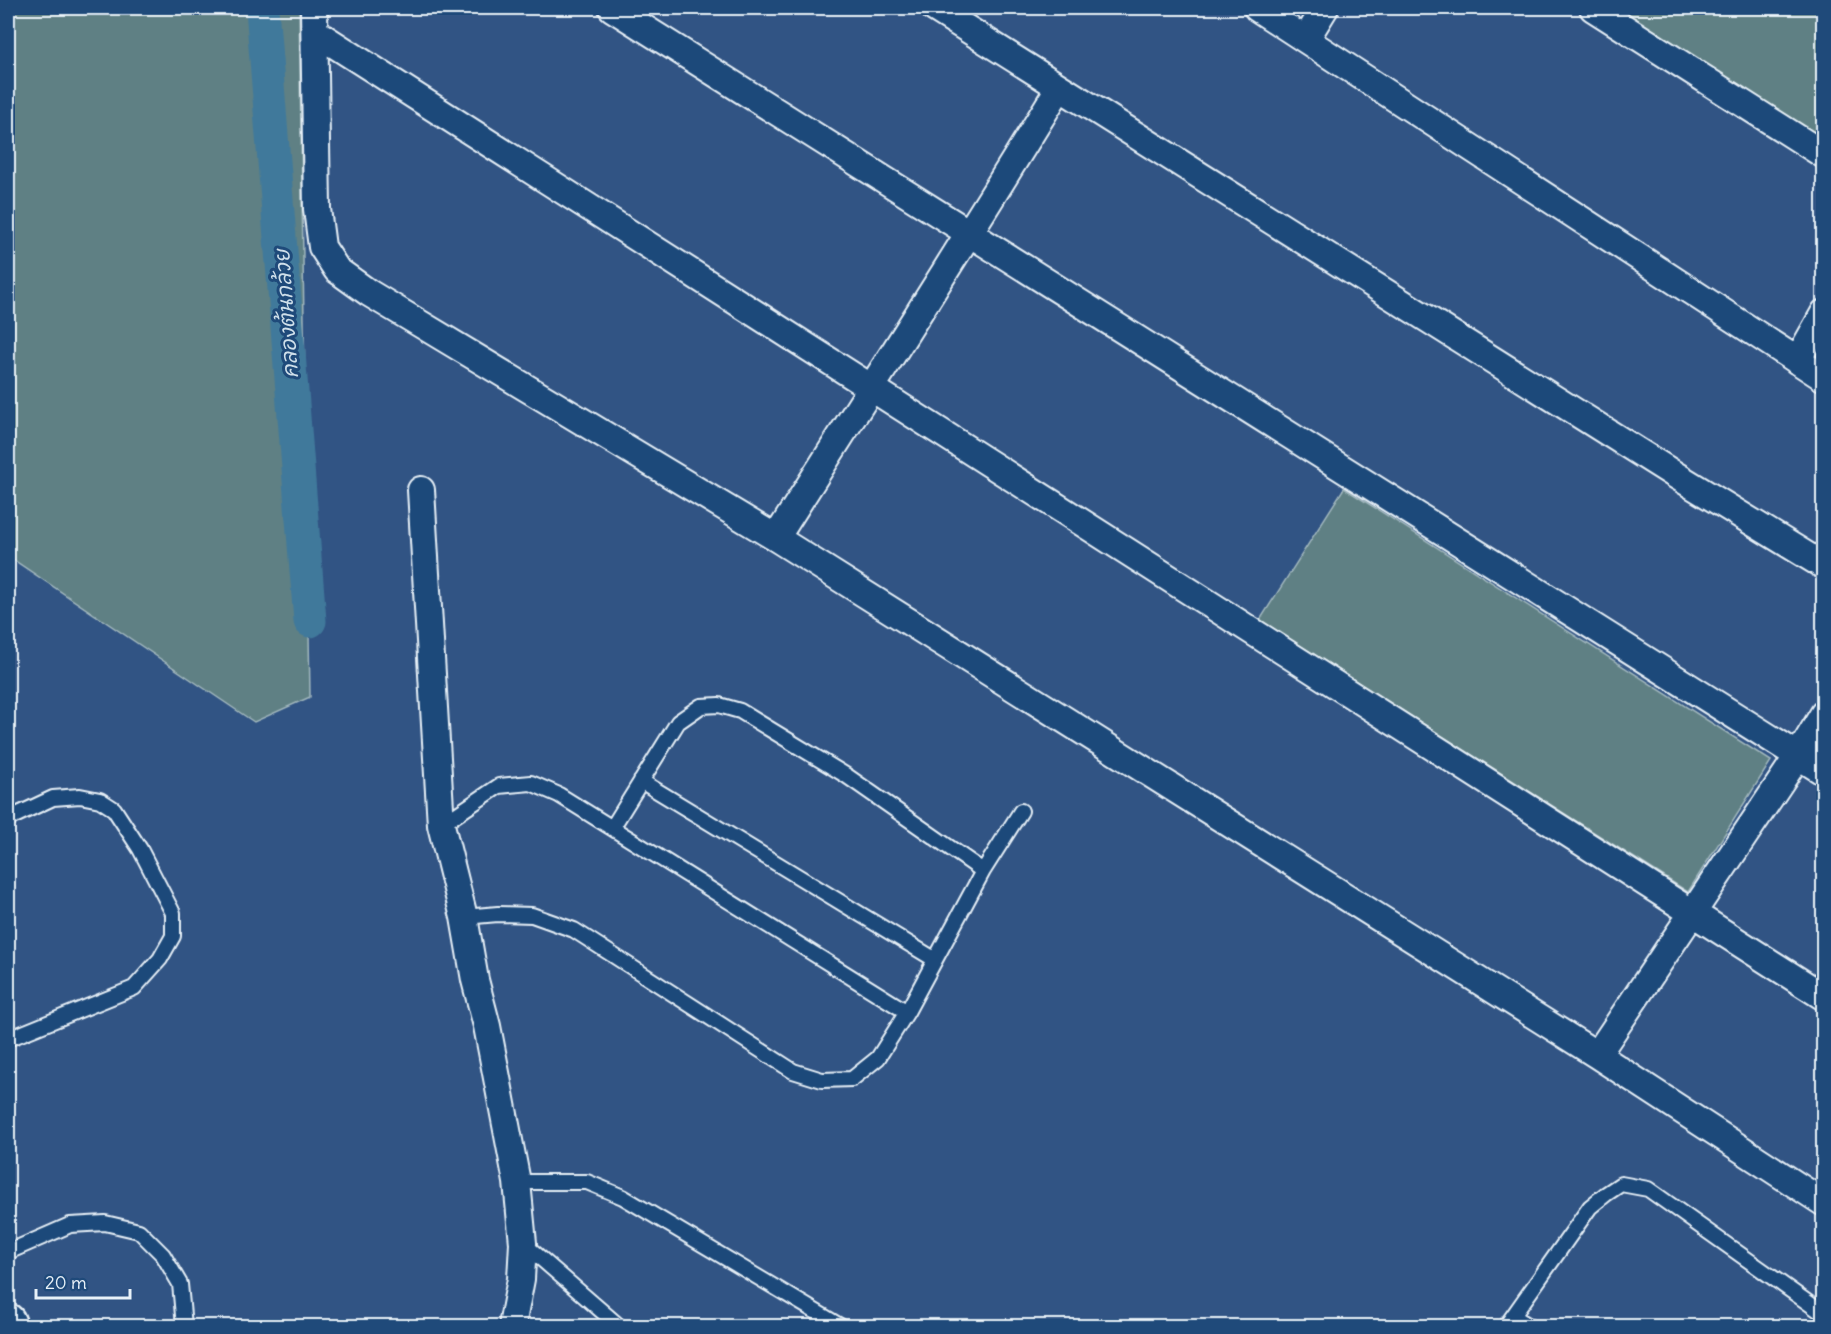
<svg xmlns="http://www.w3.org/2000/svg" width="1831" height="1334" viewBox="0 0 1831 1334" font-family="Delius,'Playpen Sans Thai',sans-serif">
<rect width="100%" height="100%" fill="#315484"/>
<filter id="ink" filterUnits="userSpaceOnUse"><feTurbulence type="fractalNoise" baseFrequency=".0167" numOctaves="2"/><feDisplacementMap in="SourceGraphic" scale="12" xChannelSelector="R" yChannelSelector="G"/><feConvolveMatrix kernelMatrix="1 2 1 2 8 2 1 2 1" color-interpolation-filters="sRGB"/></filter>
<g filter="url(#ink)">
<path fill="#5e8084" stroke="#a3b8be" stroke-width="1.5" d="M8,8H299L310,697L254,722L8,556Z
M1600,8H1823V150Z
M1344,488L1771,761L1688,892L1260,620Z"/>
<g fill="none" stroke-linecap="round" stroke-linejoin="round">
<path stroke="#41799b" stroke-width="33" d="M262,8L310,621"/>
<defs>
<path id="service" d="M641,781L934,959
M8,819L53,798L80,796L100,800L114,809L140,849L173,913V936L160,959L134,988L8,1039
M441,825L499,786L531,783L559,795L612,828L678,722L701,706L719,705L740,711L847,776L983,871L907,1012L878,1058L852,1079L822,1080L793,1071L574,930L532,915L498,914L464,917
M612,828L907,1012
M983,871L1021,811
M517,1182H587L623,1197L840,1326
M523,1243L619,1326
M8,1252L70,1225L105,1223L139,1231L163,1255L180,1284L184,1326
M1513,1316L1529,1326
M1506,1326L1590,1207L1606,1194L1621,1184L1648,1189L1824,1314"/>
<path id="minor" d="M314,8L317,209L322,247L337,270L369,293L776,538L1597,1055L1824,1203
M612,8L1824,772
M934,8L1677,476L1824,566
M1257,8L1824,378
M1593,8L1824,155
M315,32L1824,997
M1306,39L1325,8
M1797,361L1824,313
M421,490L441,825L464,917L475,980L487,1026L517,1182L523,1243L521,1279L512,1326
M776,538C871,388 967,239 1059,88
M1597,1055L1798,756L1824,713"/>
<path id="secondary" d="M8,1321L10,1326"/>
</defs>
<use href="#service" stroke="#e8f1f8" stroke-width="18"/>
<use href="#minor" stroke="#e8f1f8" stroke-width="30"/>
<use href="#secondary" stroke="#e8f1f8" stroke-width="38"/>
<use href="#service" stroke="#1f4a7a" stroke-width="14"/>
<use href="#minor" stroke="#1f4a7a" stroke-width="26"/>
<use href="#secondary" stroke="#1f4a7a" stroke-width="33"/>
</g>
</g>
<g text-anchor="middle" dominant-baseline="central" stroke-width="6" stroke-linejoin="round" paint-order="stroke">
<g font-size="21" font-style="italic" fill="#cfdfea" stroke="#1f4a7a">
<text transform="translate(286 314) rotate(-94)">คลองต้นกล้วย</text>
</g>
</g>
<rect width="1831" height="1334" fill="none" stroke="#1f4a7a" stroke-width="30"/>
<rect x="15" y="15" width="1801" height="1304" fill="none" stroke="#e8f1f8" stroke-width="2" filter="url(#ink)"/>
<path d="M36 1289v9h94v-9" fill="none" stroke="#e8f1f8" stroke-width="3"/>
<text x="45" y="1289" font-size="18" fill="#e8f1f8" stroke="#1f4a7a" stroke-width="4.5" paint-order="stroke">20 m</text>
</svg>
